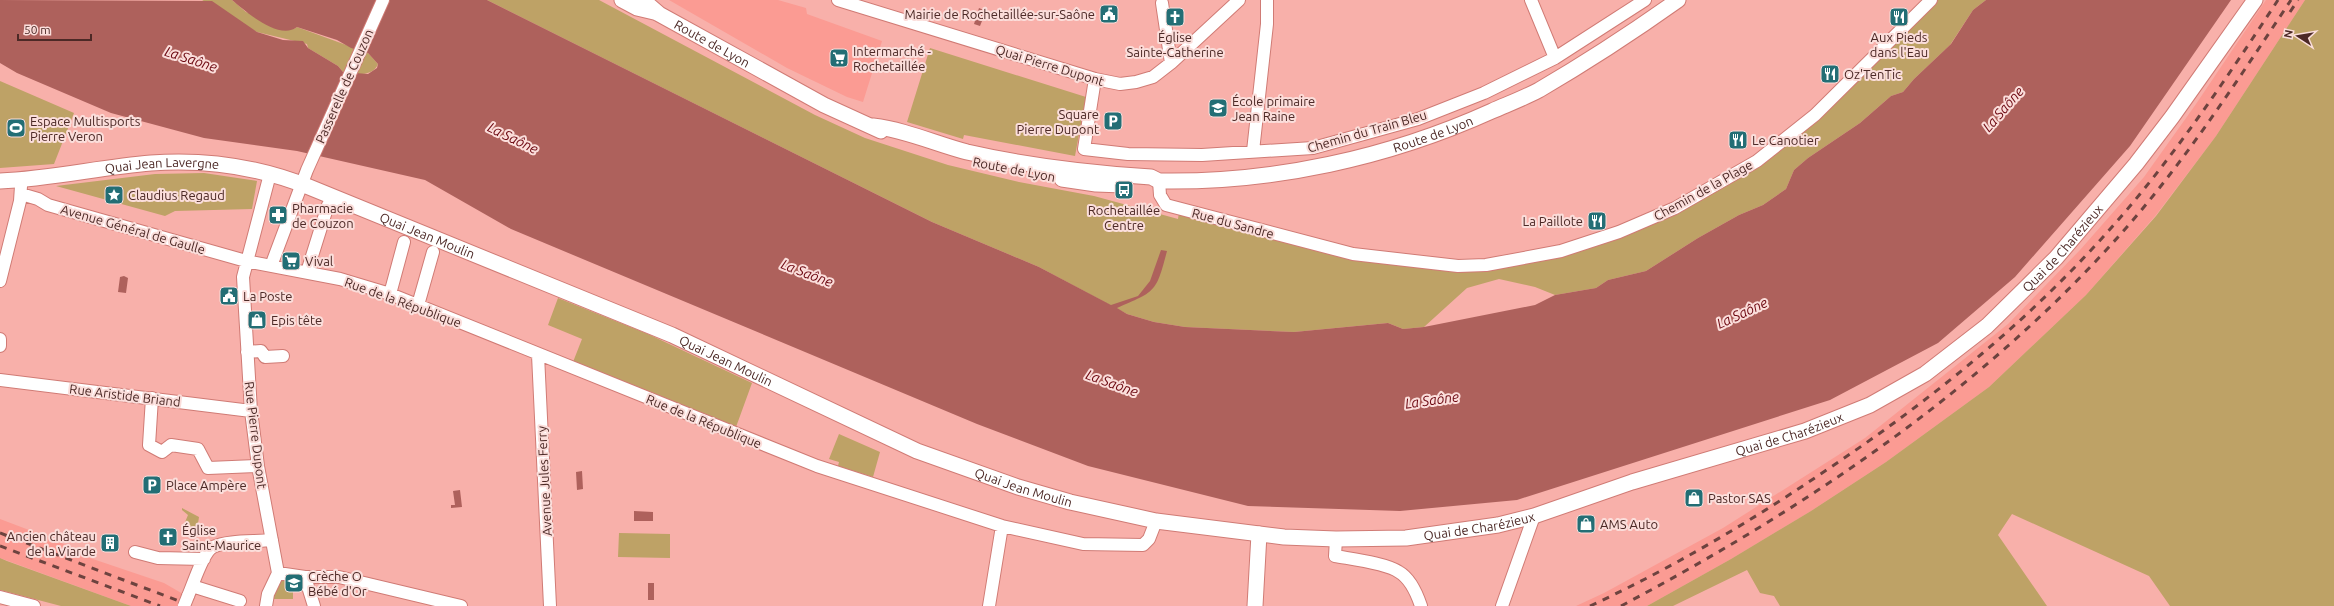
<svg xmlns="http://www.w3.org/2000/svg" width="2334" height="606" viewBox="0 0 2334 606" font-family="Ubuntu,sans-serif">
<rect width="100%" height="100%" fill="#f8b0aa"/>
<path fill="#fb9b93" d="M669,0H778L806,8L807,14L882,41L863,102L847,97L787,68Z
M2266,0H2305L2216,136L2156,215L2086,295L1989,387L1886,462L1811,511L1731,559L1647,606H1576L1604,593L1723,528L1865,438L2008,324L2080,250L2144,177L2196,104Z
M0,519L58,541L84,556L164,583L183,594L178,606H131L0,558Z"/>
<path fill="#bea266" d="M202,0H232L246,12L294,29L297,27L368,53L378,64C373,77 354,75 343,72L338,66L308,48L307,44L257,32Z
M487,0H599L815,115L865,138L948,165L1019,182L1094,196L1178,219L1179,212L1341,254L1463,269L1572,251L1757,163L1934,0H1986L1973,10L1950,45L1914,79L1903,92L1891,96L1860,123L1808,158L1794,170L1786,189L1763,205L1739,215L1698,238L1646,271L1608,280L1596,288L1555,295L1535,287L1499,279L1467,288L1424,327L1403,329L1388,323L1294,332L1185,327L1154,322L1127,314L1039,267L932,222Z
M2305,0H2334V606H2170L2149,576L2012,514L1998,535L2047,606H1780L1774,596L1760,593L1747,570L1673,606H1647L1731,559L1811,511L1886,462L1989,387L2086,295L2156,216L2216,136Z
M930,48L1086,97L1075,156L964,135L963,139L907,122Z
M0,81L74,113L54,164L0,168Z
M204,173L257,181L252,209L175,211L165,216L56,186L155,174Z
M558,298L648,334L752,383L736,427L573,362L582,339L548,325Z
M839,434L880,452L873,477L838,466L839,462L829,459Z
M182,508L199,517L197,530L183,527L188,515L182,510Z
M619,533L670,534V558L618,557Z
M0,558L7,561L131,606H61L0,590Z
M282,580L293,581V599H271L279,583Z"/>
<path fill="#ae615c" d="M0,0L212,1L257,32L283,40L303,41L308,48L338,66L343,72L368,74L377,68L378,64L368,53L351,48L337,40L297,27C279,41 245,11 232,0H487L932,222L1039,267L1111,305L1138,296L1150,281L1161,250L1167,251C1156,293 1156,291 1117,308L1127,314L1154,322L1185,327L1294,332L1388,323L1403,329L1424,327L1535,305L1555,295L1596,288L1608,280L1646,271L1698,238L1739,215L1763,205L1786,189L1794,170L1808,158L1860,123L1891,96L1903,92L1914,79L1951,44L1973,10L1986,0H2231L2130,146L2015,277L1938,343L1830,400L1517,500L1400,511L1248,506L1088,466L977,424L511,229L425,180L297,151L204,138L111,113L17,73L0,63Z
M979,8L986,11L980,26L974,24Z
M124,276L128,278L126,293L118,292L120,277Z
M582,471L583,489L577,490L576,472Z
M460,490L462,507L451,508V505H455L453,491Z
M634,511L653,512V521H634Z
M654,583V600H648V583Z"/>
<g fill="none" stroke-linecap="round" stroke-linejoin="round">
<defs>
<path id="minor" d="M838,0L1095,79L1120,84L1136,82L1153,77L1171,63L1239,0
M1531,0L1555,58
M1162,3L1171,63
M1095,79L1084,149L1128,154L1202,155L1313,148L1418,119L1484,93L1555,58L1645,0
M1253,151L1267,24V0
M1159,181L1160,195L1166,205L1353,254L1458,266L1486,265L1561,251L1619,232L1675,208L1757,161L1815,115L1931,0
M21,194L38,199L48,205L246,261L340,279L390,294L817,466L1002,526L1083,544L1143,545L1149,539L1156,521
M271,266L307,170L383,0
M307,272L328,205
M0,281L20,201L21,186
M390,294L404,242
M418,305L433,252
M0,339V346
M247,352L261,351L265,357L283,356
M538,355L550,606
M0,380L251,411
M152,398L149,445L162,452L171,445L198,449L208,468L258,466
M1336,539L1335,556C1351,559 1386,563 1399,572C1411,579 1417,594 1421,606
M135,552L158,558L204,559
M278,573L305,577H339L461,606
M305,577L314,606
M192,586L240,601
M188,596C193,585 203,552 213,547C228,540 255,542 272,540
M0,597L34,606
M266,606L268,594L278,573L258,466L251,411L243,277L270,174
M989,606L1002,526
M1502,606L1534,516"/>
<g id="major">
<path d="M622,0L637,8L654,12"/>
<path id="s1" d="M643,0L659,14L824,105L881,131"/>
<path id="s2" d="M873,126C906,130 936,144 967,152C1028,166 1089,173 1151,177L1159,181C1273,183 1388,158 1492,111C1508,104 1524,98 1539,90C1587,62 1633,32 1678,0"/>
<path d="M1062,179L1096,184L1123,185"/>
<path id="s3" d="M0,181C51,179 101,167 151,163C205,159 259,167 309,187L672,335L917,451L1018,487L1070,502L1156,521L1284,537L1336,539L1406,538L1498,525L1534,516L1632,482L1805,431L1870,405L1925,374L1987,326L2056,258L2136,164L2172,117L2255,0"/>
<path d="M1255,606L1259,534"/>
</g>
</defs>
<use href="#minor" stroke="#d07b75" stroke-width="14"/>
<use href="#major" stroke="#d07b75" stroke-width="17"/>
<use href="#minor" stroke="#fff" stroke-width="12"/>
<use href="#major" stroke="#fff" stroke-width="15"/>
<path stroke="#6d433f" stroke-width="3" stroke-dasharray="7 7" stroke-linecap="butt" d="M2290,12L2298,0
M0,533L192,606
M0,546L160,606
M1590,606C1672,568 1750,522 1825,471C1936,397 2038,314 2125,212C2182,145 2230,73 2278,0
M1621,606C1810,506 1992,383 2133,220C2192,151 2241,75 2291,0"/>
<defs>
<path id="minor-bridge" d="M184,606L188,596"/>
</defs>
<use href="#minor-bridge" stroke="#d07b75" stroke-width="14" stroke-linecap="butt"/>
<use href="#minor-bridge" stroke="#fff" stroke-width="12"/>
</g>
<defs>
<symbol id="civic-square" viewBox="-11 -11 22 22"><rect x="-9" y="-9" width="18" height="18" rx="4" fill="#236e75" stroke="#fbdedb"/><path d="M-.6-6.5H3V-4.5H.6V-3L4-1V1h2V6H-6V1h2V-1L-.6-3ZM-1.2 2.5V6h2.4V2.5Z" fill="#fff"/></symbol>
<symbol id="church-square" viewBox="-11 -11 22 22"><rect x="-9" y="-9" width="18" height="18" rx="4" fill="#236e75" stroke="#fbdedb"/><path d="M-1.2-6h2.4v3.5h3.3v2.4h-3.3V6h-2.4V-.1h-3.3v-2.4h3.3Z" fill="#fff"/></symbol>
<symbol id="restaurant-square" viewBox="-11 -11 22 22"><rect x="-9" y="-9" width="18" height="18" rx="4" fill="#236e75" stroke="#fbdedb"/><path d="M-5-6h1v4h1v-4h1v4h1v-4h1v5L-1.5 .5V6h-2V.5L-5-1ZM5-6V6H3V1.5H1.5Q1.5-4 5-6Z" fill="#fff"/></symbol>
<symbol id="supermarket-square" viewBox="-11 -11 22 22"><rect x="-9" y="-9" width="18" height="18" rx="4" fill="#236e75" stroke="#fbdedb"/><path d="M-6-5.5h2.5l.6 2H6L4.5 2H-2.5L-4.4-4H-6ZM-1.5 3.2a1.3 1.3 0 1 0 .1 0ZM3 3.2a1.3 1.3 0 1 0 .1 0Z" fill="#fff"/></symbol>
<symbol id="school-square" viewBox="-11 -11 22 22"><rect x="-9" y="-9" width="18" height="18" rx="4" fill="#236e75" stroke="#fbdedb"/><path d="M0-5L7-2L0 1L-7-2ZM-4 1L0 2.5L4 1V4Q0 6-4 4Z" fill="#fff"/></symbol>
<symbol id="parking-square" viewBox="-11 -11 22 22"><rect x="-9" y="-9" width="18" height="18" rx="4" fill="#236e75" stroke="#fbdedb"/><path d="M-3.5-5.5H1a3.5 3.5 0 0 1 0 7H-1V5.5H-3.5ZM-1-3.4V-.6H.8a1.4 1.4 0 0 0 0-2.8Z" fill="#fff"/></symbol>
<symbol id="stadium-square" viewBox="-11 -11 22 22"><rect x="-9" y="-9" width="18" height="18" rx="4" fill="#236e75" stroke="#fbdedb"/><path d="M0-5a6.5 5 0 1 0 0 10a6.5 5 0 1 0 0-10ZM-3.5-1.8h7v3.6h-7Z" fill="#fff"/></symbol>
<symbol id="bus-square" viewBox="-11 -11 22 22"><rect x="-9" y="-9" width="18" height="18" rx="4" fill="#236e75" stroke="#fbdedb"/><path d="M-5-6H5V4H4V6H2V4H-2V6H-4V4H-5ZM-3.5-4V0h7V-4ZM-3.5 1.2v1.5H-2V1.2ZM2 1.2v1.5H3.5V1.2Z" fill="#fff"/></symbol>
<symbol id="sight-square" viewBox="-11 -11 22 22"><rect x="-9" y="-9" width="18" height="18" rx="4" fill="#236e75" stroke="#fbdedb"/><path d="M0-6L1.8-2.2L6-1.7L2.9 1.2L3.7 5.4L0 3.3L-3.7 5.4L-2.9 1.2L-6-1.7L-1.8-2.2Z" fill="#fff"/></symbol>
<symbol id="pharmacy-square" viewBox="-11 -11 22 22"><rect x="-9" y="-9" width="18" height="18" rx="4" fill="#236e75" stroke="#fbdedb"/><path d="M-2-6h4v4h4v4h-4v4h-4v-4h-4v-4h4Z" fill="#fff"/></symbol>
<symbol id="shop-square" viewBox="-11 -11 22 22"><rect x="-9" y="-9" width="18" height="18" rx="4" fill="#236e75" stroke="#fbdedb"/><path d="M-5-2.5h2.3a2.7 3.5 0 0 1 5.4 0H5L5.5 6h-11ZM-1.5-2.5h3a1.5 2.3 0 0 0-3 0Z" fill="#fff"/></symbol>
<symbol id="building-square" viewBox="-11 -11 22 22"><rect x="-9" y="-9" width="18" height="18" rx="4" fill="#236e75" stroke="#fbdedb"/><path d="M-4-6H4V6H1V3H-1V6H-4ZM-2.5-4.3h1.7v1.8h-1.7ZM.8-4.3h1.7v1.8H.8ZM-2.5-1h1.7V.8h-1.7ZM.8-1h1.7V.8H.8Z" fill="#fff"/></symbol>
</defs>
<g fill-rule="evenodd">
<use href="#civic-square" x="1098" y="3" width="22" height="22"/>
<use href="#church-square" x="1164" y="6" width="22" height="22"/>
<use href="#restaurant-square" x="1888" y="6" width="22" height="22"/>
<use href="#supermarket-square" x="828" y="47" width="22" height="22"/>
<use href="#restaurant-square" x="1819" y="63" width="22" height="22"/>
<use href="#school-square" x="1207" y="97" width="22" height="22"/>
<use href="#parking-square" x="1102" y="110" width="22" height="22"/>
<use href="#stadium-square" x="5" y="117" width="22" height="22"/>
<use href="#restaurant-square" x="1727" y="129" width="22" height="22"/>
<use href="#bus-square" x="1113" y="179" width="22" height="22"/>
<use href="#sight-square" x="103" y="184" width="22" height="22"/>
<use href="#pharmacy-square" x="267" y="204" width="22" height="22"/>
<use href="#restaurant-square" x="1586" y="210" width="22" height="22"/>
<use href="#supermarket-square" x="280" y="250" width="22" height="22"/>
<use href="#civic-square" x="218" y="285" width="22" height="22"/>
<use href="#shop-square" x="246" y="309" width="22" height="22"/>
<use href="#parking-square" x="141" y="474" width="22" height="22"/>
<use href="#shop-square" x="1683" y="487" width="22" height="22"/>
<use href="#shop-square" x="1575" y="513" width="22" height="22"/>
<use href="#church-square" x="157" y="526" width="22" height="22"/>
<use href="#building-square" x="99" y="532" width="22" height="22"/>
<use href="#school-square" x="283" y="572" width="22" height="22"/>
</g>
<g text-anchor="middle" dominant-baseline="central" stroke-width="4" stroke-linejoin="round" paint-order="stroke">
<g font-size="13" fill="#4c2926" stroke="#fbdedb" text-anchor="start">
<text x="1095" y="14" text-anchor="end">Mairie de Rochetaillée-sur-Saône</text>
<text x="1175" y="37" text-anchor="middle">Église<tspan x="1175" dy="15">Sainte-Catherine</tspan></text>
<text x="1899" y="37" text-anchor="middle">Aux Pieds<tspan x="1899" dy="15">dans l'Eau</tspan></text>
<text x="853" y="51">Intermarché -<tspan x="853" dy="15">Rochetaillée</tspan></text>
<text x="1844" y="74">Oz'TenTic</text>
<text x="1232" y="101">École primaire<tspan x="1232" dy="15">Jean Raine</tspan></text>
<text x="1099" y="114" text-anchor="end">Square<tspan x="1099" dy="15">Pierre Dupont</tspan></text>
<text x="30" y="121">Espace Multisports<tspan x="30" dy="15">Pierre Veron</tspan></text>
<text x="1752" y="140">Le Canotier</text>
<text x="128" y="195">Claudius Regaud</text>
<text x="292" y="208">Pharmacie<tspan x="292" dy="15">de Couzon</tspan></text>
<text x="1124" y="210" text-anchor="middle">Rochetaillée<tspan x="1124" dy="15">Centre</tspan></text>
<text x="1583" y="221" text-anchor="end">La Paillote</text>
<text x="305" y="261">Vival</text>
<text x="243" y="296">La Poste</text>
<text x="271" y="320">Epis tête</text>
<text x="166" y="485">Place Ampère</text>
<text x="1708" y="498">Pastor SAS</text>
<text x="1600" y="524">AMS Auto</text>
<text x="182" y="530">Église<tspan x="182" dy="15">Saint-Maurice</tspan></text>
<text x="96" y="536" text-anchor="end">Ancien château<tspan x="96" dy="15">de la Viarde</tspan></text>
<text x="308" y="576">Crèche O<tspan x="308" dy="15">Bébé d'Or</tspan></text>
</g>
<g font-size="13" fill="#4c2926" stroke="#fbdedb">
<text stroke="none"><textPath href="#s1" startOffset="82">Route de Lyon</textPath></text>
<text transform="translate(1050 65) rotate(17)">Quai Pierre Dupont</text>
<text transform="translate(344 86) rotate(-66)">Passerelle de Couzon</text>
<text transform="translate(1367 131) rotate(-16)">Chemin du Train Bleu</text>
<text stroke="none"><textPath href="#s2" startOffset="572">Route de Lyon</textPath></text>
<text stroke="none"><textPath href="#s3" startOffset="163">Quai Jean Lavergne</textPath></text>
<text transform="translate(1014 169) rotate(11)">Route de Lyon</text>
<text transform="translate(1703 190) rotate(-29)">Chemin de la Plage</text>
<text transform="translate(1233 223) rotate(15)">Rue du Sandre</text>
<text transform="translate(133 229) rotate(16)">Avenue Général de Gaulle</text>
<text stroke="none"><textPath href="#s3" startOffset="441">Quai Jean Moulin</textPath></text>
<text stroke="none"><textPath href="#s3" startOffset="2211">Quai de Charézieux</textPath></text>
<text transform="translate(403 302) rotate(20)">Rue de la République</text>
<text stroke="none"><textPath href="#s3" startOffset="765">Quai Jean Moulin</textPath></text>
<text transform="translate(125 395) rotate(7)">Rue Aristide Briand</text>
<text transform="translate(704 421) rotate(22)">Rue de la République</text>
<text stroke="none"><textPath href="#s3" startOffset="1875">Quai de Charézieux</textPath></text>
<text transform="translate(256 435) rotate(83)">Rue Pierre Dupont</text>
<text transform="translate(544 481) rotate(-93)">Avenue Jules Ferry</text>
<text stroke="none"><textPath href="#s3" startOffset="1089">Quai Jean Moulin</textPath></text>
<text stroke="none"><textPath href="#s3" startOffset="1551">Quai de Charézieux</textPath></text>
</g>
<g font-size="14" font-style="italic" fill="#6c0710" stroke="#fbdedb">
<text transform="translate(191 59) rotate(18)">La Saône</text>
<text transform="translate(2003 109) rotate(-49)">La Saône</text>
<text transform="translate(513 138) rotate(26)">La Saône</text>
<text transform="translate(807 273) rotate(21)">La Saône</text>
<text transform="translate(1742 313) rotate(-25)">La Saône</text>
<text transform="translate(1112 383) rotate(20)">La Saône</text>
<text transform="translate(1432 400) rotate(-8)">La Saône</text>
</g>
</g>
<g transform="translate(2298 36) rotate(282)" stroke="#fbdedb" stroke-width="3" paint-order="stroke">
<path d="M0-3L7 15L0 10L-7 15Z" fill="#4c2926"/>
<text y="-6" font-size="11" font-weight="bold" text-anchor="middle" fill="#4c2926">N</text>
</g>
<path d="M18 34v6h73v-6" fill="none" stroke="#4c2926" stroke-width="2"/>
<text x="24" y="34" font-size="12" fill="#4c2926" stroke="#fbdedb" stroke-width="3" paint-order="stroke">50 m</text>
</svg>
